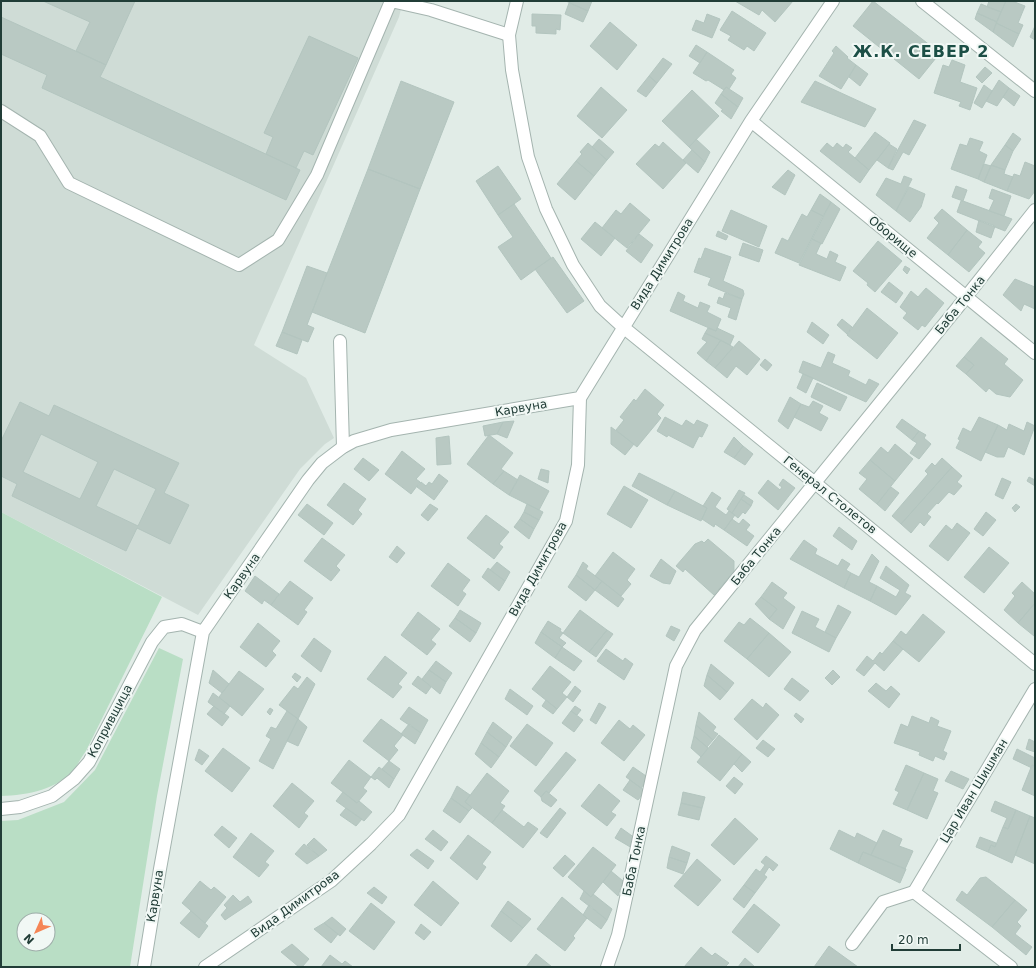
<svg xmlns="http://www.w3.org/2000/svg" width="1036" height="968" viewBox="0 0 1036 968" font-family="'DejaVu Sans',sans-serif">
<rect width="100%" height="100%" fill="#e1ece7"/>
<path fill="#cfdcd6" d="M1,1H403L399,17L254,345L306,378L334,438L325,444L300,469L198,615L1,512Z"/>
<path fill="#b9dec5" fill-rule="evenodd" d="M1,512L162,597L86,751C82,756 79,762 76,767C58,790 28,795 1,796Z
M159,648L183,659L157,796L130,967H1V821L18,820L64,802L95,770ZM24,920H48V944H24Z"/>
<path fill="#b9c9c3" stroke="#b3c5bf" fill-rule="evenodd" d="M43,1H135L106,65L76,51L90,22Z
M566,1H592L588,11Z
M735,1H793L775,22L762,10L759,15Z
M873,1L940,53L919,79L853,26Z
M989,1H1006L1001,12L987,7Z
M1006,1H1012L1025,6L1018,23L1023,25L1019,34L996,23Z
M569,3L588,11L583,22L565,14Z
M981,4L1001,12L997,22L977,13Z
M732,11L766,33L754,51L747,46L744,50L728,40L731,36L720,30Z
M977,13L997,22L993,32L975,19Z
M532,14L561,15L560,30L556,29V34L536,33V26H532Z
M707,14L720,19L712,38L692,30L696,20L704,23Z
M1,17L106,65L100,77L300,170L286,200L42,88L47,75L1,54Z
M610,22L637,45L617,70L590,46Z
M996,23L1019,34L1013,47L993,32Z
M1035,26V40L1030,37Z
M309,36L358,58L313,155L304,151L296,168L266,154L273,137L264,133Z
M696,45L707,52L700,63L689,56Z
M836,46L848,57L847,58L856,65L841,89L819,76L834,53L832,51Z
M707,52L734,70L731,74L736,78L729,89L726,87L724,90L708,80L706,81L693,73Z
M663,58L672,64L657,83L649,76Z
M952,60L965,65L960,82L977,88L970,110L959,106L961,102L934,93L943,65L949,67Z
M856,65L868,74L860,86L849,77Z
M985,67L992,73L982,83L976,77Z
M649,76L657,83L646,97L637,91Z
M999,80L1009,88L997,106L986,101Z
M401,81L454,102L420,189L368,169Z
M815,81L876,109L865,127L801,102Z
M984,85L992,91L982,108L974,103Z
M601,87L627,110L602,138L577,116Z
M726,87L743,98L738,107L721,94Z
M1009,88L1020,96L1014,106L1003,97Z
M692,90L719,116L689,147L662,121Z
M721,94L738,107L731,119L721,111L723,110L715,103Z
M914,120L926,125L909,155L903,152L893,170L888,168Z
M875,132L890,143L869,170L855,158Z
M1013,133L1021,139L1013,151L1005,145Z
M970,138L983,142L979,151L987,155L978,179L951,169L960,144L967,146Z
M599,139L614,152L607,160L592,147Z
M696,139L710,152L705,162L689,147Z
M663,142L686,163L663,189L636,164L655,144L659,147Z
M588,143L607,160L594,176L576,161L582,154L580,152Z
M827,143L833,148L837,143L843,148L846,144L852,148L848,152L869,170L860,183L820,151Z
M889,144L897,149L888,168L877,160Z
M1005,145L1013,151L1005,170L991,165Z
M692,150L705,162L698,173L683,160Z
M576,161L594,176L575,200L557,184Z
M1025,162L1035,166V191L1029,199L1007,191L1014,174L1020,176Z
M984,164L991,166L984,182L978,179Z
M991,165L1005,170L1004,174L1013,177L1007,191L984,182Z
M498,166L521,199L498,215L476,181Z
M368,169L420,189L365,333L312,312Z
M788,170L795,175L785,195L772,187Z
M904,176L912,179L896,211L876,195L886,178L901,184Z
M956,186L967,190L963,201L952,197Z
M909,187L925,194L921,207L910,222L896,211Z
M992,189L1011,196L1004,216L989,211L994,200L989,198Z
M820,194L831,202L823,216L811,210Z
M961,201H963L1012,219L1005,231L957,212Z
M831,202L840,209L822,244L812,239Z
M630,203L650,220L627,248L602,228L616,210L621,214Z
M514,204L551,258L521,280L498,247L513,237L498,215Z
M942,209L967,230L948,255L927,238L939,223L934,218Z
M731,210L767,226L759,247L722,231Z
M811,210L823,216L799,263L775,253L782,238L788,241L802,214L807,217Z
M979,220L995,226L991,238L976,232Z
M595,222L615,238L601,256L581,239Z
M967,230L982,242L978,247L985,253L969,272L948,255Z
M718,231L728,236L726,240L716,236Z
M639,234L653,245L641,263L626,251Z
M812,239L821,243L816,254L827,259L830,251L838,255L835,262L846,267L840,281L799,265Z
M878,241L902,261L875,292L867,285L868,283L853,271Z
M743,243L763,250L759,262L739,255Z
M705,248L731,257L723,281L743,290L744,294L742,299L708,285L711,278L694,272L699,258L701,259Z
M553,257L584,301L567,313L535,269Z
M307,266L327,273L307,325L314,328L308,342L282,332Z
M905,266L910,269L907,274L903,270Z
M1015,279L1035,287V309L1024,304L1021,311L1003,295Z
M889,282L903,293L896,303L881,292Z
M926,288L944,303L925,327L922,325L918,330L903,318L907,313L900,307L911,291L918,297Z
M678,292L685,296L683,301L698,308L700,302L710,306L707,312L721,319L716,331L670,311Z
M725,293L742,299L736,320L728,317L731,308L717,303L719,297L723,299Z
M867,308L898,333L877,359L847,335Z
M842,319L852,327L847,334L837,325Z
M812,322L829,335L823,344L807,332Z
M708,328L716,331L717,328L734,336L730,345L705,333Z
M282,332L302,340L297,354L276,346Z
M705,333L721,340L706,361L697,353L707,342L702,339Z
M981,337L1008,359L1004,364L1023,380L1010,397L996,394L989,388L986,392L966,374L974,365L964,357Z
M721,340L733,347L715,368L706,361Z
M739,341L760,359L747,375L736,366L727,378L715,368Z
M828,352L835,355L832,363L850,371L848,376L866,385L869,379L879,384L866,402L799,372L803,361L821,368Z
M964,357L974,365L966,374L956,366Z
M765,359L772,365L767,371L760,365Z
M803,374L813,378L806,393L797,388Z
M817,383L847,397L840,411L811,397Z
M645,389L664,405L657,414L661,418L637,447L616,430L624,420L620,417L634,399L636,401Z
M790,397L801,404L788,429L778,421Z
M813,401L823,406L819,413L828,418L821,431L794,417L801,404L809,407Z
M20,402L49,416L54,405L179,463L164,493L189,505L170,544L137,528L126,551L12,496L17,484L1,476V441ZM41,434L98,462L80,499L23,472ZM114,469L156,489L138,526L96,506Z
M665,417L682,426L686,420L694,425L697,420L708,425L702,437L699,436L693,448L668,435L667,437L657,431Z
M979,417L998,425L981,461L956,448L960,440L958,439L963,428L971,432Z
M902,419L919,431L912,440L896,427Z
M514,421L507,438L497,434L503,422Z
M503,422L497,434L485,436L483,426Z
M1027,422L1035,426L1024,455L1008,447L1004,457H997L985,452L998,425L1007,430L1009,424L1024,431Z
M611,427L634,444L625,455L611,444Z
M919,431L926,435L924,438L931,444L919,459L910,453L917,443L912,440Z
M489,435L513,453L501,469L504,471L493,484L467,464Z
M449,436L451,464L437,465L436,438Z
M734,437L743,446L734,458L724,452Z
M895,444L913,459L895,481L870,460L881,447L888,453Z
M743,446L753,454L745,465L734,458Z
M402,451L425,469L416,479L420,482L411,494L385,474Z
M363,458L379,470L369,481L354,469Z
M942,458L952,467L901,524L892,516L928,474L925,471L932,463L935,466Z
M870,460L895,481L877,504L859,489L867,479L859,473Z
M952,467L962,476L957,482L962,486L954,495L949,492L938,504L937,503L927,514L931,517L924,526L920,522L911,533L901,524Z
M541,469L549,471L548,483L538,479Z
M504,471L518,480L509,495L493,484Z
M639,473L675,491L667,505L632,486Z
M439,474L448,481L434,500L417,487L421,482L426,486L429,482L432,484Z
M520,475L549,491L539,510L509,495Z
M1029,477L1035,480V486L1027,481Z
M1002,478L1011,482L1003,499L995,495Z
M783,479L795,488L778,510L758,493L768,480L780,490L782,487L779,485Z
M344,483L366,499L358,510L362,514L353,525L327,505Z
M624,486L648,500L631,528L607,514Z
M891,487L899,493L885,511L877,504Z
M739,490L745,493L732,513L727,509Z
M675,491L707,508L701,521L667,505Z
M712,492L721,498L715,507L726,515L729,511L735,515L724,530L715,524L714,527L702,519L707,508L703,506Z
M744,495L753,501L751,506L741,499Z
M741,499L751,506L745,514L743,512L738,518L732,513Z
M307,504L333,523L324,535L298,515Z
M430,504L438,509L428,521L421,515Z
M527,504L543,512L539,520L524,512Z
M1016,504L1020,507L1015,512L1012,508Z
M524,512L539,520L534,529L520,519Z
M986,512L996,520L983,536L974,529Z
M486,515L509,532L499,544L503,547L494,559L467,538Z
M520,519L534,529L529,539L514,527Z
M732,519L739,524L743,519L750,525L746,530L754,536L747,546L724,530Z
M957,523L970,533L948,561L929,546L946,525L952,530Z
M839,527L857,541L852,550L833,536Z
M322,538L345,555L336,566L340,570L331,581L304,561Z
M708,539L734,561V571L714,595L685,569L683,572L676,566L695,544L702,541L704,543Z
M804,540L817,549L815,554L838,566L842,559L850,564L846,570L851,573L844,588L790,559Z
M397,546L405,553L397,563L389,557Z
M989,547L1009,563L984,593L964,577Z
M613,552L635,569L627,580L631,584L621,596L595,576Z
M872,554L879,561L869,582L877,586L870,601L844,588L851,573L859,577Z
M661,559L676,571L670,584L663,583L650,576Z
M497,562L510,572L505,581L490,570Z
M583,562L588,566L586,569L602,581L595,590L576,575Z
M448,563L470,580L462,591L466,594L458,606L431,586Z
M886,566L909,585L905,593L911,596L896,615L870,601L877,586L896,597L900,590L880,578Z
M488,568L505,581L499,591L482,577Z
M576,575L595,590L586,601L568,587Z
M255,576L279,594L271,605L264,600L262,604L245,591Z
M290,581L313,598L304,610L307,612L298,625L271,605Z
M602,581L624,599L618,607L595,590Z
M772,582L787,593L783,598L795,607L783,629L769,619L777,609L761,597Z
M1022,582L1035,594V603L1018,623L1004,610L1015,596L1012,593Z
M761,597L777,609L769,619L755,604Z
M1035,603V635L1034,636L1018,623Z
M838,605L851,612L836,638L825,632Z
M460,610L481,623L476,633L455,618Z
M580,610L607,630L589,652L563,633Z
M802,611L819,619L815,627L836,638L829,652L792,633Z
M418,612L440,629L431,640L436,644L427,655L401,635Z
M923,614L945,632L919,662L893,641L901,631L906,635Z
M455,618L476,633L470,642L449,626Z
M750,618L769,633L747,659L724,641L739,622L744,625Z
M548,621L561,629L560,631L563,633L559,638L566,643L562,647L541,632Z
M258,623L280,641L272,651L276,655L266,667L240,647Z
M671,626L680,630L674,641L666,636Z
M607,630L613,634L596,657L589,652Z
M541,632L562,647L555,658L535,643Z
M769,633L791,652L769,677L747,659Z
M314,638L331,651L321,672L301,656Z
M893,641L903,649L884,671L875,663L864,676L856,670L867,656L873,661L880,652L882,654Z
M562,647L582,661L574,671L555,658Z
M606,649L623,661L625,658L633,664L624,680L597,661Z
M385,656L407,673L398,684L402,687L393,698L367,679Z
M436,661L452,673L446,682L429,670Z
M711,664L734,683L727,692L707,675Z
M550,666L571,682L562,693L567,697L557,709L532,689Z
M213,670L229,684L222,693L209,683Z
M429,670L446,682L440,694L422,679Z
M833,670L840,677L832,685L825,678Z
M239,671L264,689L242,716L219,697Z
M295,673L301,677L297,682L292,677Z
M707,675L727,692L720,700L704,686Z
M418,676L431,687L426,694L412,684Z
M307,677L315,684L298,719L279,705L294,686L298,689Z
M792,678L809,691L800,701L784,689Z
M876,683L886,691L891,686L900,694L889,708L868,691Z
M575,686L581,691L573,702L567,697Z
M510,689L533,706L527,715L505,699Z
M213,693L230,706L224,714L208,702Z
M752,699L763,708L766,703L779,715L757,740L734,719Z
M546,700L557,709L553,714L542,706Z
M599,703L606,707L596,724L590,720Z
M214,706L229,717L222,726L207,714Z
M575,706L581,710L577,715L571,711Z
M409,707L428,720L421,733L400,719Z
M270,708L273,710L270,715L267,712Z
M287,711L298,719L273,769L259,761L271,739L266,736L271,727L276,729Z
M571,711L583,720L574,732L562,723Z
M699,712L716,727L713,731L718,734L713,740L696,725Z
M796,713L804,719L801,723L794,716Z
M912,716L929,723L931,717L939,721L937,726L951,731L943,751L947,753L944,760L935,756L933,761L919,755L920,752L894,743L901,724L908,727Z
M298,719L307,727L298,746L287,741Z
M381,719L403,735L394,746L398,750L389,761L363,741Z
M619,720L630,729L633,725L645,735L624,761L601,743Z
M493,722L512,737L506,747L487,732Z
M409,724L421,733L415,744L401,734Z
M527,724L553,743L536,766L510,746Z
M696,725L713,740L707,747L694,736Z
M487,732L506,747L499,757L481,743Z
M719,735L742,754L720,781L697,762Z
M694,736L708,748L701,757L691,748Z
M1029,739L1035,742V752L1026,749Z
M763,740L775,749L768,757L756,748Z
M481,743L499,757L491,768L475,754Z
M223,748L250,768L232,792L205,771Z
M199,749L209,756L202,765L195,760Z
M1017,749L1035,758V766L1032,765V768L1013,759Z
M566,752L576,760L549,793L546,791L541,797L534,791Z
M742,754L751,762L742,772L734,764Z
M349,760L371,777L363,788L367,791L357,803L331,783Z
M389,761L400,769L394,779L382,769Z
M906,765L924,773L907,810L893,804L899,792L895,790Z
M1032,765L1035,767V796L1022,790Z
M379,767L394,779L389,788L377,778L375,780L371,777Z
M633,767L649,778L641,788L626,777Z
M951,771L969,779L963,789L945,781Z
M487,773L509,791L500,803L505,806L492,823L465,802Z
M924,773L938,779L933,791L938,793L927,819L907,810Z
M734,777L743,784L735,794L726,786Z
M630,780L645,791L638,800L623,790Z
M292,783L314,801L304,813L308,816L299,828L273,806Z
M599,784L620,801L611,812L616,815L607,826L581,806Z
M457,786L470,795L465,802L472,808L469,811L451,798Z
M546,791L557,800L551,807L542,801L541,797Z
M343,792L357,803L359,801L372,812L364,821L336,801Z
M683,792L705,797L702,808L681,803Z
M451,798L469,811L460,823L443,811Z
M995,801L1016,810L1008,829L1003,827L1007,818L991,811Z
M681,803L702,808L699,820L678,815Z
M346,808L362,819L356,826L340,815Z
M560,808L566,813L547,838L540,833Z
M502,810L524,827L528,822L538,829L523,848L492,823Z
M1016,810L1030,816L1012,863L988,852L991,845L995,847L1003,827L1008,829Z
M1030,816L1035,818V864L1015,855Z
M735,818L758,839L734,865L711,845Z
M222,826L237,838L229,848L214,835Z
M621,828L635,838L632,848L615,838Z
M433,830L448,842L441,851L425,839Z
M839,830L855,838L857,833L877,843L871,855L863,852L858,863L830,849Z
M883,830L902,839L899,846L913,851L905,869L871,855Z
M251,833L274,851L265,862L269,865L259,877L233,857Z
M468,835L491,852L482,864L486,867L477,880L450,858Z
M980,837L996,843L995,847L991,845L988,852L976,847Z
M314,838L327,850L319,856L307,845Z
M304,844L319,856L307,864L295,854Z
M672,846L690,853L687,863L669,857Z
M593,847L616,865L591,897L568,877Z
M417,849L434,861L428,869L410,855Z
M863,852L906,869L900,883L858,863Z
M565,855L575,864L563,877L553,868Z
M766,856L778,865L773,871L769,867L764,875L767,877L755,893L744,885L756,869L760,872L765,865L761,862Z
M669,857L687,863L683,874L667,868Z
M697,859L721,880L698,906L674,886Z
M611,871L623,881L618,896L603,882Z
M986,877L1015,900L992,927L956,900L962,891L967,895L980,878Z
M200,881L211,890L214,887L226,897L205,923L182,903Z
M433,881L459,903L441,926L414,905Z
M744,885L755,893L744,908L733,899Z
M374,887L387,897L382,904L367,893Z
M584,891L591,897L593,894L612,909L607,920L580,899Z
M233,895L240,902L248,896L252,902L225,920L221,915L227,908L224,905Z
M562,897L587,918L573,936L575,938L565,951L537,929Z
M1015,900L1027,910L1017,922L1021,926L1015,934L1032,947L1026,955L992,927Z
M508,901L531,919L523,928L501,911Z
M371,903L395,922L374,950L349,931Z
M754,904L780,925L758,953L732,932Z
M589,905L607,920L601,929L583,915Z
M191,911L208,926L199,938L180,923Z
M501,911L523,928L511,942L491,926Z
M332,917L346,929L340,936L324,923Z
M324,923L338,934L331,943L314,929Z
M421,924L431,932L424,940L415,933Z
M292,944L309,959L302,967H299L281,952Z
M829,946L858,967H814Z
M701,947L712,956L715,953L729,963L725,967H684Z
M536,954L552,967H526Z
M330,955L342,964L345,961L353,967H321Z
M745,958L755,967H738Z"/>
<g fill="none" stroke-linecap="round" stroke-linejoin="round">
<defs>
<path id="service" d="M1,111L40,136L69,183L239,265L278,240L317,175L391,1L431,10L509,35
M340,341L343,447
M852,944L883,902L914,892"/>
<path id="minor" d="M517,1L509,35L512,70L528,157L546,209L573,265L600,306L623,327L815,483L1035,664
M922,1L1035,91
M751,121L1035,353
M1,809L20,807L52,796L74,779L89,762L152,642L164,627L182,624L203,632
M144,967L160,869L203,632L308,480L322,463L343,447L354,441L391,430L580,398
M205,967L331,881L371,844L399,815L566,521L578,465L580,398L751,121L833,1
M607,967L618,935L676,666L695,630L958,307L1035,210
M1011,967L914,892L1035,689"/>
</defs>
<use href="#service" stroke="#a4b4af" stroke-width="14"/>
<use href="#minor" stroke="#a4b4af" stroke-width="14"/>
<use href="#service" stroke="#fff" stroke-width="12"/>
<use href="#minor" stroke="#fff" stroke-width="12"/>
</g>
<g text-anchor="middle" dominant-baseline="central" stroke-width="4" stroke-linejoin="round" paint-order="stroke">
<g font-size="12" fill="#213d37" stroke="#f1f8f5">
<text transform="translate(893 237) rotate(39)">Оборище</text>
<text transform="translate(662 264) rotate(-58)">Вида Димитрова</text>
<text transform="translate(960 305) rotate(-51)">Баба Тонка</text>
<text transform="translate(521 408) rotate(-10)">Карвуна</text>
<text transform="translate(830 495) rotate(39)">Генерал Столетов</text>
<text transform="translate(756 556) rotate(-51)">Баба Тонка</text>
<text transform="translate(538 569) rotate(-61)">Вида Димитрова</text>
<text transform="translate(242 576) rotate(-55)">Карвуна</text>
<text transform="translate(110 721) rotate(-62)">Копривщица</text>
<text transform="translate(974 791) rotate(-59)">Цар Иван Шишман</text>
<text transform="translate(634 861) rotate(-78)">Баба Тонка</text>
<text transform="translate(155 896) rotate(-81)">Карвуна</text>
<text transform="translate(295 904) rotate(-36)">Вида Димитрова</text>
</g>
<g font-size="16" font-weight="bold" letter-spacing="1" fill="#1c4f46" stroke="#f1f8f5">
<text x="921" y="51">Ж.К. СЕВЕР 2</text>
</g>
</g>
<rect width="1036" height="968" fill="none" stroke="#213d37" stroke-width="4"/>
<g transform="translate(36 932) rotate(225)"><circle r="19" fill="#f1f8f5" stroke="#9eada9"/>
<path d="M0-3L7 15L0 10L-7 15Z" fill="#f58555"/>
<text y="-6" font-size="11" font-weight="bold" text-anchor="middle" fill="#213d37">N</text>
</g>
<path d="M892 944v6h68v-6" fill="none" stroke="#213d37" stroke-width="2"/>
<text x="898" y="944" font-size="12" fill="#213d37" stroke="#f1f8f5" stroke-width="3" paint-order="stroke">20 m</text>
</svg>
